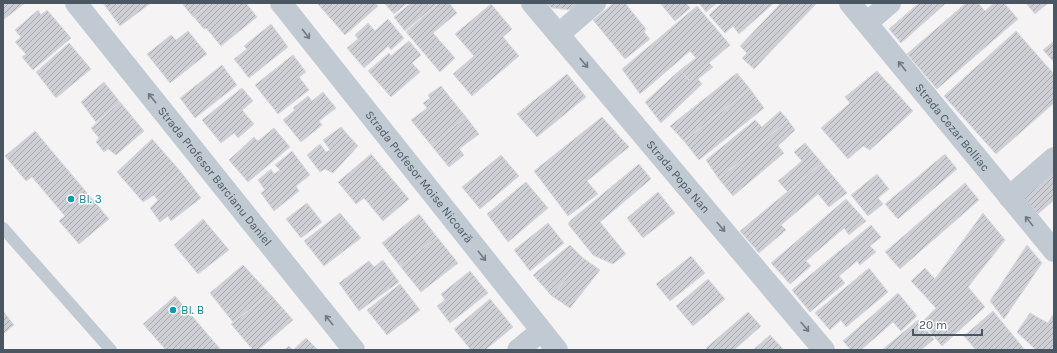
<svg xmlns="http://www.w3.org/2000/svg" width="1057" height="353" viewBox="0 0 1057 353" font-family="Karla,sans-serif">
<defs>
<pattern id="building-hatch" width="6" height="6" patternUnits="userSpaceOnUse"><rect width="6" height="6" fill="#cdcfd5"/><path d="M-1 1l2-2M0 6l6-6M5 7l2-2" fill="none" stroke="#a8abb0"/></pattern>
</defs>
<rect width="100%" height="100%" fill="#f5f3f3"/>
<path fill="url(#building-hatch)" stroke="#d7d9de" d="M3,3H25L3,20Z
M103,3H151L120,26Z
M182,3H212L193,17Z
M212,3H246L257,17L221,46L206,28L204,29L194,17Z
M317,3H375L378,6L345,35Z
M384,3H407L394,14Z
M411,3H438L405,31L394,17Z
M439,3H449L457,13L433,33L455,58L440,72L406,32Z
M546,3H581L572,10L552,8Z
M614,3H625L646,29L644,32L650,39L625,59L593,20Z
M660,3H686L690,8L675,21Z
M699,3H717L706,12Z
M722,3H774L739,34L733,26L725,33L709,15Z
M781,3H817L754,69L742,58L747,53L740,46Z
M919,3H946L901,43L889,29Z
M966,3H978L985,11L994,3H1004L1018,19L937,89L907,54Z
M1026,3H1048L1035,14Z
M491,4L512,29L503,37L519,56L472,96L453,74L474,56L455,34Z
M697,6L730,45L689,80L680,70L696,58L690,51L640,94L622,69Z
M38,10L41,15L47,10L71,38L33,70L22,57L26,54L15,42L21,37L15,30Z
M388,19L404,38L391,50L388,46L364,68L347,48L358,39L355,35L368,23L375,31Z
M271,24L288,47L249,78L234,59L247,49L244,46Z
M188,31L207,54L170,83L147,54L171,35L176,40Z
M1016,31L1054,74V103L996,154L944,96Z
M409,41L421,55L412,63L420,72L391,97L368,71L389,53L391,56Z
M1054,41V62L1043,50Z
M69,43L91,69L56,98L36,72Z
M293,55L306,72L299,77L309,90L278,114L255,85Z
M709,63L713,67L698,79L702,84L661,123L645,102L680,70L689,80Z
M222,65L237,85L195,118L180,98Z
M877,71L913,111L870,150L863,146L848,159L821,128L850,103L845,97Z
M737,73L750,89L684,141L670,126Z
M567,74L586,97L537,137L517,114Z
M104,82L120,102L96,122L81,102Z
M441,86L466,117L431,145L411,120L427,108L423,103L430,98L428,95Z
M242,88L253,101L242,110L254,124L238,138L234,133L221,143L202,120Z
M750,89L764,108L699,160L684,141Z
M323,92L336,108L319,121L322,125L301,142L283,120L295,110L293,108L308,96L312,101Z
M120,102L144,131L116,155L108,149L104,152L96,142L99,138L91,128Z
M780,111L788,120L719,179L706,160L755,120L762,127Z
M466,117L479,134L459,149L464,155L449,167L431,145Z
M602,117L629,147L587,181L598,194L568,216L534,171Z
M788,120L795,130L778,146L784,153L733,196L719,179Z
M341,127L358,146L333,173L325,169L320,172L307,155L320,144L326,152L330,150L323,140Z
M274,128L290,147L248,182L229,160L254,137L258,141Z
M35,131L109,219L79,244L59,221L65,216L32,177L26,181L5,156Z
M152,139L181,172L154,195L143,202L117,172Z
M805,143L822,163L788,192L778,181L802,161L794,152Z
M292,151L310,175L296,186L299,191L274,211L261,193L265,190L258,180L271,169L274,174L280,170L275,165Z
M371,154L409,199L383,221L364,198L356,204L338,182Z
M945,154L957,169L898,219L885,204Z
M501,155L519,176L480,209L462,187Z
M822,163L847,193L829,207L818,194L781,225L786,230L759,253L740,231Z
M639,164L651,179L600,222L626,254L613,264L593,255L568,224L571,220Z
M1054,169V200L1038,214L1022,196Z
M181,172L201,198L171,221L168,216L160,222L150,208L158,200L154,195Z
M877,174L889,189L878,198L883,204L868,216L851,195Z
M526,182L548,208L508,242L487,214Z
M965,183L979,200L900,269L885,252Z
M658,192L675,213L643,238L627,218Z
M846,199L866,221L849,235L844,228L806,261L811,266L790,284L771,263Z
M307,203L322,222L301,238L286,219Z
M340,213L361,238L324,266L304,241Z
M983,213L1005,240L968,287L985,307L942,346L922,322L936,308L911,281L925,268L935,279Z
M419,214L437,237L400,266L382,243Z
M203,219L229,250L198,274L174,245Z
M548,223L564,243L530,271L514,250Z
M871,225L881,237L870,246L876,252L860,265L857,261L839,276L845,283L810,312L792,290Z
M437,237L458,263L421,292L400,266Z
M570,245L583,258L552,296L533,275Z
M1027,245L1042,263L1004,319L990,301Z
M691,256L705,273L670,301L656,284Z
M583,258L600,270L570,308L552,296Z
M383,260L399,282L359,311L339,283L369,261L374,267Z
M243,265L270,294L233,322L210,293Z
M869,268L888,292L846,327L841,320L830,330L815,313Z
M470,271L488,293L450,323L437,306L445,300L441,294Z
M708,279L725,299L693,326L676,306Z
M400,284L420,310L387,335L367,310Z
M898,293L917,316L901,331L893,322L861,350H851L843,341Z
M270,294L293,320L258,350H253L231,324Z
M175,296L221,350H166L143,324Z
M490,299L513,327L485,350H471L454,329Z
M3,311L14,325L3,334Z
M993,311L1025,350H976L964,336Z
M748,312L761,326L734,350H708L706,348Z
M1030,313L1048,323L1054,313V350H1036L1017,332Z
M918,320L934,339L921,350H882Z
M770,335L784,350H753Z
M306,338L318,350H284L289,346L293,350Z"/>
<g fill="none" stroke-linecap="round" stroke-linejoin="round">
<path stroke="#c1cad2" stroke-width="12" d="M3,228L111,350"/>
<g stroke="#c1cad2" stroke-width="22">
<path id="s1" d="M76,3L354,350"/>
<path id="s2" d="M281,3L557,350"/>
<path id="s3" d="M532,3L824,350"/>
<path id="s4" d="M850,3L1054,251"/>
<path d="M867,23L890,3"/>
<path d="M559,34L595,3"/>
<path d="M1009,197L1054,158"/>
<path d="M518,350L541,331"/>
</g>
</g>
<defs><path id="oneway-shaft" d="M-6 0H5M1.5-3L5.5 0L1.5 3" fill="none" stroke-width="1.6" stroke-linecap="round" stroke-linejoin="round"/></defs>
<g stroke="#6e7983">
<use href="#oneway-shaft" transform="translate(306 34) rotate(52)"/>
<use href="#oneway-shaft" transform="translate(584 63) rotate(50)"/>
<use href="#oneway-shaft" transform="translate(902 66) rotate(-129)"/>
<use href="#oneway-shaft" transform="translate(152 98) rotate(-129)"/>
<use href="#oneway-shaft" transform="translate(1029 221) rotate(-129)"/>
<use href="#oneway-shaft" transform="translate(721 227) rotate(50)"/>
<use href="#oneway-shaft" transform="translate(482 256) rotate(52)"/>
<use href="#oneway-shaft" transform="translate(329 320) rotate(-129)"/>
<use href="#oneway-shaft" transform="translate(805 327) rotate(50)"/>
</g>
<g fill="#0f9aa8" stroke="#fff" stroke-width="1.5">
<circle cx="71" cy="199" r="4"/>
<circle cx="173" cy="310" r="4"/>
</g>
<g text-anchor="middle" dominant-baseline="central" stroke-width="3" stroke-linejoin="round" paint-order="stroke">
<g font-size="12" fill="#4a5661" stroke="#fff">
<text stroke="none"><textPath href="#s4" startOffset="161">Strada Cezar Bolliac</textPath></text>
<text stroke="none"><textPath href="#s1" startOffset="222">Strada Profesor Barcianu Daniel</textPath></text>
<text stroke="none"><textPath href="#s3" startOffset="227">Strada Popa Nan</textPath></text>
<text stroke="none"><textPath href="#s2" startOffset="222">Strada Profesor Moise Nicoară</textPath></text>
</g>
<g font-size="12" fill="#0d838f" stroke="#fff" text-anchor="start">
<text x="79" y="199">Bl. 3</text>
<text x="181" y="310">Bl. B</text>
</g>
</g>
<rect width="1057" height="353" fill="none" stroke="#4a5661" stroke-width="8"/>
<path d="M913 329v6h69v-6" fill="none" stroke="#4a5661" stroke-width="2"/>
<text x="919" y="329" font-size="12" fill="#4a5661" stroke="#ffffff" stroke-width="3" paint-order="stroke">20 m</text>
</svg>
